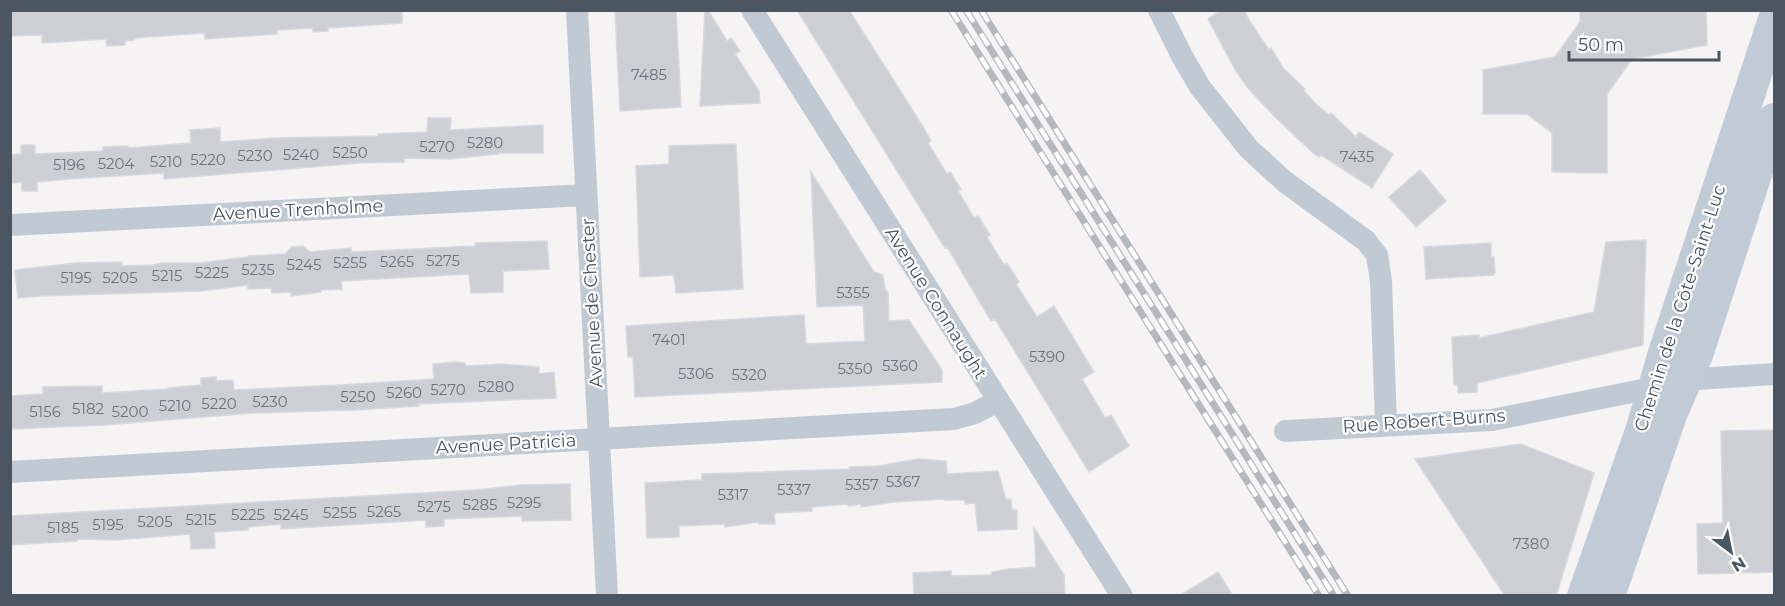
<svg xmlns="http://www.w3.org/2000/svg" width="1785" height="606" viewBox="0 0 1785 606" font-family="Montserrat,sans-serif">
<rect width="100%" height="100%" fill="#f5f3f3"/>
<path fill="#cdcfd5" stroke="#d7d9de" stroke-width="1.5" d="M10,10H402V23L328,28V31L313,32V28L277,30V34L205,39L204,33L134,38V40L125,41V45L107,46L106,39L42,43V35L10,36Z
M615,10H676L681,107L620,111Z
M705,10H708L727,41L731,38L740,51L735,54L759,91L760,103L700,106Z
M797,10H849L922,125L931,141L928,143L947,174L950,172L961,189L958,191L974,218L978,216L990,235L987,237L996,252L1004,265L1007,263L1019,282L1016,284L1037,317L1054,306L1094,372L1082,379L1105,418L1111,415L1129,446L1089,472L995,319L991,321L947,247L945,248Z
M1221,10H1244L1251,23L1269,50L1271,48L1283,68L1305,89L1304,91L1316,104L1329,115L1331,113L1356,137L1359,132L1393,154L1372,188L1321,155L1319,157L1312,152L1275,117L1248,88L1236,71L1208,19Z
M1580,10H1706L1707,45L1632,59L1607,94V173L1552,172V133L1527,114H1483V70L1555,57L1580,22Z
M428,118H451L450,130L543,125V153H498V154L450,159L404,158V162L360,163L164,179V173L68,179L37,182V191H22V182L12,183L11,155L21,154V145H35V154L103,151V147L128,146V148L191,143L190,130L220,128V142L275,138L378,136V134L427,132Z
M736,144L743,289L676,293L674,275L640,277L636,166L669,164V146Z
M1420,170L1446,201L1416,227L1389,197Z
M811,172L874,272L883,275L885,289L888,293L889,321L909,320L942,370V382L635,397L633,357H628L626,326L804,315L806,344L865,341L863,305L817,307Z
M1646,240L1643,345L1477,383V392L1458,393V384L1454,385L1452,337L1479,335V338L1594,312L1606,242Z
M547,241L549,269L503,271V292L471,293L469,274L341,281L342,289L321,290V292L291,296V292L272,293L271,288L248,289V285L202,291L41,296L18,298L15,270L76,263L122,262V266L154,265L161,263H200L248,257V256L285,254L292,247L303,246L310,252L351,248V252L475,246V243Z
M1491,243V257H1494L1495,273L1493,275L1426,279L1424,247Z
M454,362L465,363L466,366L502,364L539,367V374L554,372L556,398L418,404L419,406L355,410L253,413L104,425L10,429V396L43,394V387L102,386V393L168,389V388L201,385V378L216,377V381L233,380L234,390L341,385L434,379L433,364Z
M1774,430V572L1698,574L1697,524L1723,523L1721,431Z
M1521,444L1594,473L1556,596H1505L1415,459Z
M918,459L946,461L947,474L998,471L1006,500L1011,499L1012,510H1017V529L978,531L975,503L965,504V500H945V499L894,502L861,507V504L848,506V504L812,507V511L774,513L775,524H759V522L725,527V524L679,526V537L647,538L645,483L702,480V474L850,469V467L878,466Z
M570,484L571,520L522,521V516L444,519V526L426,527V520L281,529V524L248,527V530L214,532L215,548L191,549L190,534L116,540L77,539V541L10,545V516L475,490L521,485Z
M1034,528L1064,575L1065,596H914L913,573L951,571V576L992,575V572L1008,569L1036,567Z
M1218,572L1233,596H1179Z"/>
<g fill="none" stroke-linecap="round" stroke-linejoin="round">
<path stroke="#c1cad2" stroke-width="22" d="M577,10L607,596
M752,10L1122,596
M1159,10L1182,56L1200,87L1249,149L1284,181L1366,241L1377,255L1381,281L1386,425
M10,225L586,195
M1285,431L1492,420L1697,379L1774,374
M10,472L954,419L975,413L998,401"/>
<path stroke="#c1cbd6" stroke-width="32" d="M1583,596L1642,428L1664,353L1774,19
M1609,596L1671,415L1697,355L1774,119"/>
<defs>
<path id="rail" d="M951,10L1319,596
M966,10L1334,596
M981,10L1348,596"/>
</defs>
<use href="#rail" stroke="#b5b8bd" stroke-width="7"/>
<use href="#rail" stroke="#fff" stroke-width="4.5" stroke-dasharray="14" stroke-linecap="butt"/>
</g>
<g text-anchor="middle" dominant-baseline="central" stroke-width="4.5" stroke-linejoin="round" paint-order="stroke">
<g font-size="15" fill="#6b747e">
<text x="649" y="74">7485</text>
<text x="485" y="142">5280</text>
<text x="437" y="146">5270</text>
<text x="350" y="152">5250</text>
<text x="301" y="154">5240</text>
<text x="255" y="155">5230</text>
<text x="1357" y="156">7435</text>
<text x="208" y="159">5220</text>
<text x="166" y="161">5210</text>
<text x="116" y="163">5204</text>
<text x="69" y="164">5196</text>
<text x="443" y="260">5275</text>
<text x="397" y="261">5265</text>
<text x="350" y="262">5255</text>
<text x="304" y="264">5245</text>
<text x="258" y="269">5235</text>
<text x="212" y="272">5225</text>
<text x="167" y="275">5215</text>
<text x="76" y="277">5195</text>
<text x="120" y="277">5205</text>
<text x="853" y="292">5355</text>
<text x="669" y="339">7401</text>
<text x="1047" y="356">5390</text>
<text x="900" y="365">5360</text>
<text x="855" y="368">5350</text>
<text x="696" y="373">5306</text>
<text x="749" y="374">5320</text>
<text x="496" y="386">5280</text>
<text x="448" y="389">5270</text>
<text x="404" y="392">5260</text>
<text x="358" y="396">5250</text>
<text x="270" y="401">5230</text>
<text x="219" y="403">5220</text>
<text x="175" y="405">5210</text>
<text x="88" y="408">5182</text>
<text x="45" y="411">5156</text>
<text x="130" y="411">5200</text>
<text x="903" y="481">5367</text>
<text x="862" y="484">5357</text>
<text x="794" y="489">5337</text>
<text x="733" y="494">5317</text>
<text x="524" y="502">5295</text>
<text x="480" y="504">5285</text>
<text x="434" y="506">5275</text>
<text x="384" y="511">5265</text>
<text x="340" y="512">5255</text>
<text x="248" y="514">5225</text>
<text x="291" y="514">5245</text>
<text x="201" y="519">5215</text>
<text x="155" y="521">5205</text>
<text x="108" y="524">5195</text>
<text x="63" y="527">5185</text>
<text x="1531" y="543">7380</text>
</g>
<g font-size="18" fill="#4a5661" stroke="#fff">
<text transform="translate(298 210) rotate(-3)">Avenue Trenholme</text>
<text transform="translate(592 303) rotate(-93)">Avenue de Chester</text>
<text transform="translate(936 303) rotate(58)">Avenue Connaught</text>
<text transform="translate(1680 308) rotate(-72)">Chemin de la Côte-Saint-Luc</text>
<text transform="translate(1424 421) rotate(-4)">Rue Robert-Burns</text>
<text transform="translate(506 444) rotate(-3)">Avenue Patricia</text>
</g>
</g>
<rect width="1785" height="606" fill="none" stroke="#4a5661" stroke-width="24"/>
<g transform="translate(1731 552) rotate(148)" stroke="#ffffff" stroke-width="4.5" paint-order="stroke">
<path d="M0-4.5L10 22L0 15L-10 22Z" fill="#4a5661"/>
<text y="-9" font-size="16" font-weight="bold" text-anchor="middle" fill="#4a5661">N</text>
</g>
<path d="M1569 51v9h150v-9" fill="none" stroke="#4a5661" stroke-width="3"/>
<text x="1578" y="51" font-size="18" fill="#4a5661" stroke="#ffffff" stroke-width="4.5" paint-order="stroke">50 m</text>
</svg>
